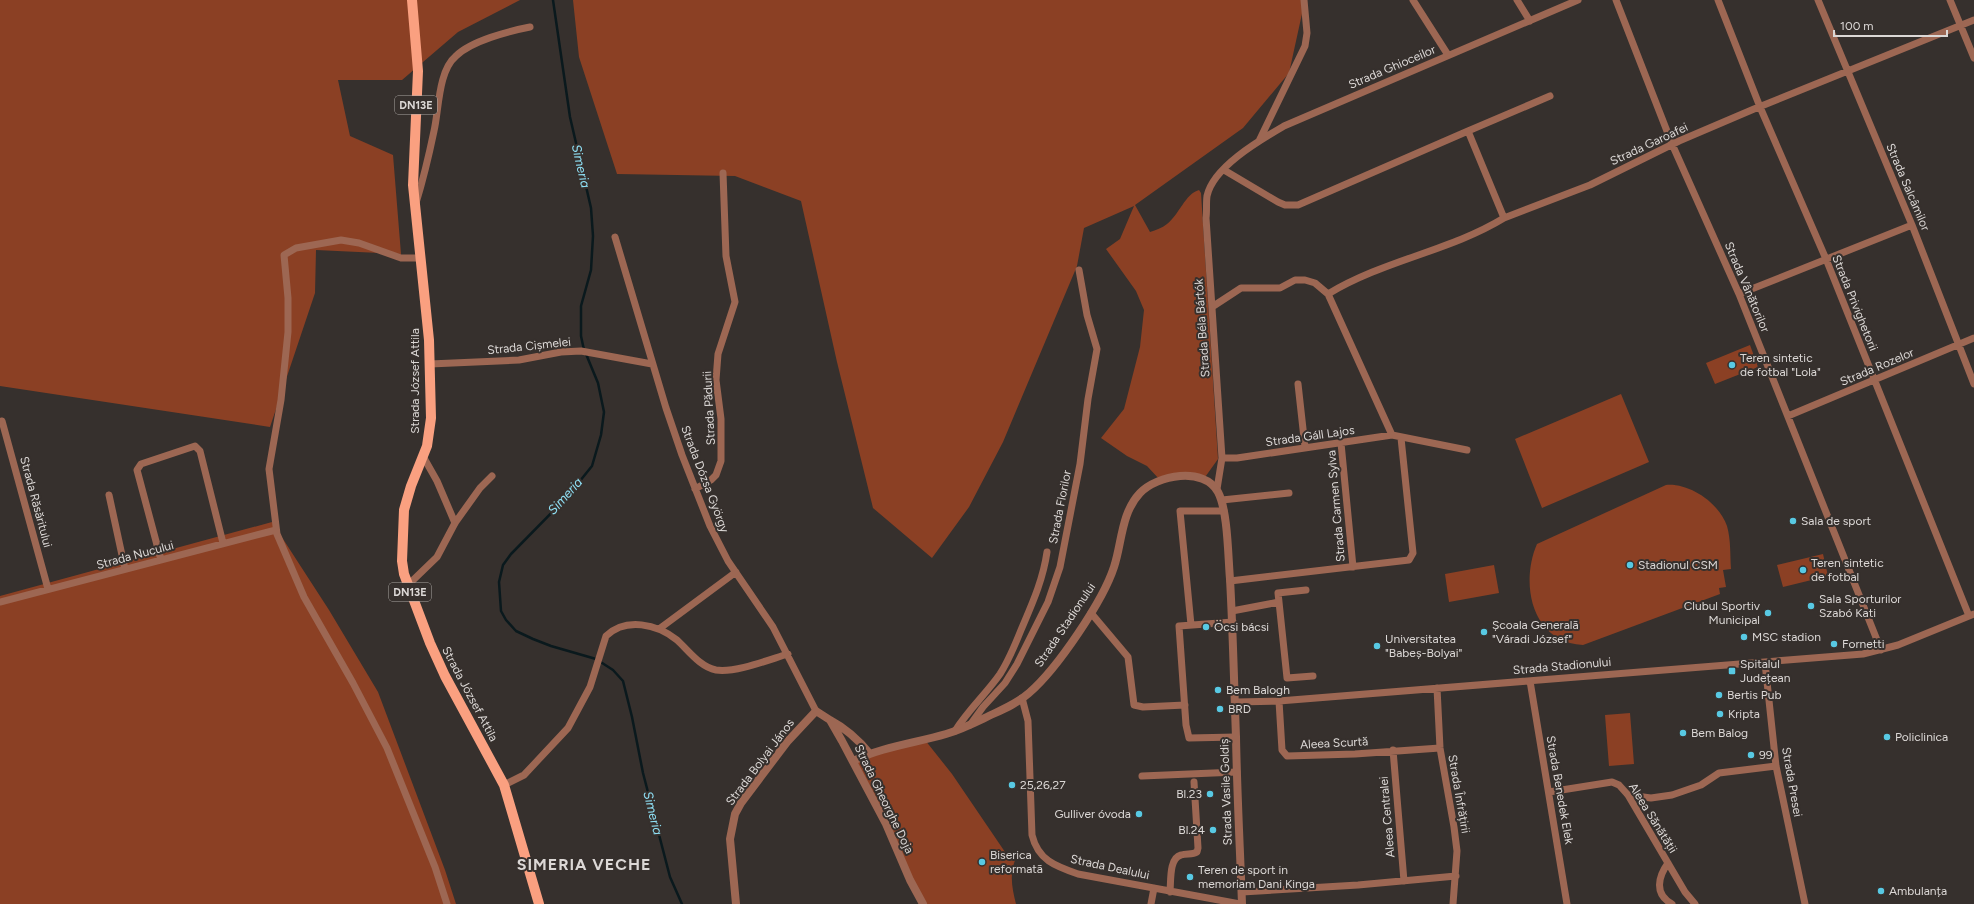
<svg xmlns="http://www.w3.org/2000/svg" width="1974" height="904" viewBox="0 0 1974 904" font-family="Figtree,sans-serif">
<rect width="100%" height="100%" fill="#36302d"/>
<path fill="#8b4024" d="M0,0H520L458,32L402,80H338L350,136L393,155L401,254L316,250L315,293L270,427L0,386Z
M573,0H1305L1289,73L1243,128L1135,205L1150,232C1156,230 1162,228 1167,224C1179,215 1185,194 1199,190L1201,193L1218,459L1203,480L1194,477L1160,480L1147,466L1127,456L1101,438L1124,409L1140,347L1144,310L1136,291L1106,249L1120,239L1134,206L1084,228L1077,266L1003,442L969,507L932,558L873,508L837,362L801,201L735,176L617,174L579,57Z
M1750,345L1758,367L1715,384L1706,363Z
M1621,394L1649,462L1542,508L1515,439Z
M1666,485C1690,483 1719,503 1727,526C1731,540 1730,555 1731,569L1723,570L1726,587L1719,588L1720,594L1583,645C1531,642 1520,583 1537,544Z
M272,522L329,610L378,692L445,870L456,904H0V596Z
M1823,554L1828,576L1783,587L1777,565Z
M1494,565L1499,593L1449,602L1445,574Z
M1630,713L1634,764L1609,766L1605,715Z
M925,740L952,774L1005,852L1016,858C1009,873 1012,888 1016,904H923L853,761Z"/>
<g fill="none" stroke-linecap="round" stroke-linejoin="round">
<path stroke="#0a191d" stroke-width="2.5" d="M553,0L570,117L591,208L593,236L591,270L581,306V336L584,350
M586,354L598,383L604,412L601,435L592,466L567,497L511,554L503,565L499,582L501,611L506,620L516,631L533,639L551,646L596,659L613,670L623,681L632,717L643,773L670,877L682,904"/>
<path stroke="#9d6753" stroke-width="7" d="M1413,0L1448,55
M1517,0L1530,21
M1616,0L1672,144L1739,294L1881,650
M1718,0L1760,107L1826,259L1969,616
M1818,0L1912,225L1974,384
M1950,0L1974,58
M1550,96L1468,131L1504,218L1590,185L1679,141L1754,109L1974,20
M1259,141L1305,46L1307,33L1304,0
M1224,170L1278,202L1285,205H1298L1468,131
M416,203C423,180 429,155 434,131C439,110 438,71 456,56C471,41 509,31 530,27
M615,237L666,408L682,455L710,526L728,561L773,627L816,711
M421,258H401L359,243L341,240L296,248L284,255L288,298V332L281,400L269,469L277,534L304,597L353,683L387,748L435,867L447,904
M1328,294L1392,435
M1739,294L1912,225
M1212,307L1241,288H1280L1295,280H1305L1315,283L1328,294C1384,260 1450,251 1504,218
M430,364L519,360L561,352L581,351L652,364
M1298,384L1305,447
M1788,416L1974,338
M2,421L48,589
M1341,443L1353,567
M424,458L437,481L455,523
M1222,458H1237L1392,435L1467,450
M695,489L711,480L716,475L721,461V419L716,380L718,354L735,302L726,256L723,173
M1217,489L1222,458L1206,218C1207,211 1206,203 1207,196C1213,167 1260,140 1284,126L1578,0
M109,495L125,569
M1222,500L1289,493
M161,560L137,470L141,464L195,446L200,451L223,543
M1230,581L1409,560L1413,553L1401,438
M408,585L437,557L455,523L480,488L492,476
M0,602L276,530
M1279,602L1278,593L1306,590
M1232,611L1279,602L1287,678L1313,676
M1091,613L1128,657L1134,705L1143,707L1185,705
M1233,622L1179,626L1186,725L1189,738L1236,737
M1191,625L1180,511H1224
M659,629L736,572
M1765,663L1776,766L1805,904
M1530,681L1567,904
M1437,688L1440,748L1454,827L1457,851L1453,904
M1022,698L1028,721L1032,835C1038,860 1055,866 1078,874L1240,904
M1279,701L1282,750L1287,756L1355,754L1440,748
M1236,702L1279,701L1863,654L1898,645L1974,614
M970,725L983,707L1005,683L1017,664L1048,602L1060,567L1080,464L1088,399L1097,349L1087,315L1079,270
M955,731C968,710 986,694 1000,674C1009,660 1015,645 1021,630C1032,604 1043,580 1047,552
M1393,750L1404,881
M1142,776L1237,772
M504,785L524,775L568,728L590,687L606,636C626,617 657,624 677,640C688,650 700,667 716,670C735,673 768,660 788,654
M1549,792L1612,782L1619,785L1628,795L1685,892L1695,904
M1628,795L1651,798L1672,795L1701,785L1719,773L1776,766
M1668,863C1658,877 1654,894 1672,904
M1170,892C1171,881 1169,858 1181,855C1187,853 1192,855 1197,852L1198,848L1194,782
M1242,892L1358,885L1456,876
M1151,904L1154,888"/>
<path stroke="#9d6753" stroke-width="8" d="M830,720C847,729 858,739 870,754
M853,761C882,747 915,743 946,734C963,729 978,721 993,714C1006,708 1019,702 1029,693C1057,669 1103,601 1114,567C1122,543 1121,513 1140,493C1157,475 1204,466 1218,492C1228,511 1228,557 1230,579C1233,632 1234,684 1236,737C1237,793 1240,848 1242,904
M736,904L730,839L735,814L741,803L787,742L816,711L830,720L842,741L886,824L910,880L923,904"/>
<path stroke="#faa080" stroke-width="10" d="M412,0L418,71L413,185L429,340L431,418L427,446L411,486L404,510L402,561L404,574L430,643L445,676L504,785L539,904"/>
</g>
<g fill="#58c9e3" stroke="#36302d" stroke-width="1.5">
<circle cx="1732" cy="365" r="4"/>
<circle cx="1793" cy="521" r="4"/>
<circle cx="1630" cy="565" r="4"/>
<circle cx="1803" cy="570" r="4"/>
<circle cx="1811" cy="606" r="4"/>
<circle cx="1768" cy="613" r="4"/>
<circle cx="1206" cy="627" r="4"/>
<circle cx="1484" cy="632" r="4"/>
<circle cx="1744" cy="637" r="4"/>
<circle cx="1834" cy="644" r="4"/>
<circle cx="1377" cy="646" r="4"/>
<rect x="1728" y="667" width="8" height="8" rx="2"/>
<circle cx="1218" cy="690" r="4"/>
<circle cx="1719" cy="695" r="4"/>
<circle cx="1220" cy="709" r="4"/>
<circle cx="1720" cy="714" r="4"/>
<circle cx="1683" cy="733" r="4"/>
<circle cx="1887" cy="737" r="4"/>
<circle cx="1751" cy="755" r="4"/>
<circle cx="1012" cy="785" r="4"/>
<circle cx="1210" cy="794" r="4"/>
<circle cx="1139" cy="814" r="4"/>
<circle cx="1213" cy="830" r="4"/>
<circle cx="982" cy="862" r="4"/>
<circle cx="1190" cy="877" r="4"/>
<circle cx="1881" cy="891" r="4"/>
</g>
<g text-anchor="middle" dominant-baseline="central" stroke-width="4" stroke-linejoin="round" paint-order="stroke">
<g fill="#36302d" stroke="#aaa6a3" stroke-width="1">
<rect x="395" y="96" width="42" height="18" rx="3"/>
<rect x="389" y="583" width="42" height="18" rx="3"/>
</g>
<g font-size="11" font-weight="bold" fill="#dcd8d6">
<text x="416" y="105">DN13E</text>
<text x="410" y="592">DN13E</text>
</g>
<g font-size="12" fill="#dcd8d6" stroke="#36302d">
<text transform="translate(1392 67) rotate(-23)">Strada Ghioceilor</text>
<text transform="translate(1649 144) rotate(-25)">Strada Garoafei</text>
<text transform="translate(1908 187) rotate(67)">Strada Salcâmilor</text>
<text transform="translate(1747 287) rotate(67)">Strada Vânătorilor</text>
<text transform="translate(1855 303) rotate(68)">Strada Privighetorii</text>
<text transform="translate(1202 328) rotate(-94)">Strada Béla Bártók</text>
<text transform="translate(529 346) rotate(-6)">Strada Cișmelei</text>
<text transform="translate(1877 367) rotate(-23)">Strada Rozelor</text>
<text transform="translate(415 381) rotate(-90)">Strada József Attila</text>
<text transform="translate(709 408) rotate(-93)">Strada Pădurii</text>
<text transform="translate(1310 436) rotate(-8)">Strada Gáll Lajos</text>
<text transform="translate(705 479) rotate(69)">Strada Dózsa György</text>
<text transform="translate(36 502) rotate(75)">Strada Răsăritului</text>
<text transform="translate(1336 506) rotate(-95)">Strada Carmen Sylva</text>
<text transform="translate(1060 507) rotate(-79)">Strada Florilor</text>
<text transform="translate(135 555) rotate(-15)">Strada Nucului</text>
<text transform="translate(1065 625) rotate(-56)">Strada Stadionului</text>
<text transform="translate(1562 666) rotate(-5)">Strada Stadionului</text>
<text transform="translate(470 694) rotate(62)">Strada József Attila</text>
<text transform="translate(1334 743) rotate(-3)">Aleea Scurtă</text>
<text transform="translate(760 762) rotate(-53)">Strada Bolyai János</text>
<text transform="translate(1792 782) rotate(80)">Strada Presei</text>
<text transform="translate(1560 790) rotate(80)">Strada Benedek Elek</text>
<text transform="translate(1226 792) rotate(-92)">Strada Vasile Goldiș</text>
<text transform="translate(1459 794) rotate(80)">Strada Înfrățirii</text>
<text transform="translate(884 799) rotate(64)">Strada Gheorghe Doja</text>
<text transform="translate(1387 817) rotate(-95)">Aleea Centralei</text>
<text transform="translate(1653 818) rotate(58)">Aleea Sănătății</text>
<text transform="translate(1110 867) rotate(12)">Strada Dealului</text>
</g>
<g font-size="12" fill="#dcd8d6" stroke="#36302d" text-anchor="start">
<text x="1740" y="358">Teren sintetic<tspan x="1740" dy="14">de fotbal "Lola"</tspan></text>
<text x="1801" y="521">Sala de sport</text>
<text x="1811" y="563">Teren sintetic<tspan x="1811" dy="14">de fotbal</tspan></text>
<text x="1638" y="565">Stadionul CSM</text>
<text x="1819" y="599">Sala Sporturilor<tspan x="1819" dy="14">Szabó Kati</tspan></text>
<text x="1760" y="606" text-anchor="end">Clubul Sportiv<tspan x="1760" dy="14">Municipal</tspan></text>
<text x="1492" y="625">Școala Generală<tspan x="1492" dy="14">"Váradi József"</tspan></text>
<text x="1214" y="627">Öcsi bácsi</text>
<text x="1752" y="637">MSC stadion</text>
<text x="1385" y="639">Universitatea<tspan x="1385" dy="14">"Babeș-Bolyai"</tspan></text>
<text x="1842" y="644">Fornetti</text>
<text x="1740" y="664">Spitalul<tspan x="1740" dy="14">Județean</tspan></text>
<text x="1226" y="690">Bem Balogh</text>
<text x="1727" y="695">Bertis Pub</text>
<text x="1228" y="709">BRD</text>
<text x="1728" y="714">Kripta</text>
<text x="1691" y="733">Bem Balog</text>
<text x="1895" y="737">Policlinica</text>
<text x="1759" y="755">99</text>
<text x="1020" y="785">25,26,27</text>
<text x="1202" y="794" text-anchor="end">Bl.23</text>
<text x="1131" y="814" text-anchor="end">Gulliver óvoda</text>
<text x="1205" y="830" text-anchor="end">Bl.24</text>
<text x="990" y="855">Biserica<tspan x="990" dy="14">reformată</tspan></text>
<text x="1198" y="870">Teren de sport in<tspan x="1198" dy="14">memoriam Dani Kinga</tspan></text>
<text x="1889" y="891">Ambulanța</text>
</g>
<g font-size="13" font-style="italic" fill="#8fe0f5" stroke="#36302d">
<text transform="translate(581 166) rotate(77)">Simeria</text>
<text transform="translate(565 496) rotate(-48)">Simeria</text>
<text transform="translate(653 813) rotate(76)">Simeria</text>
</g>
<g font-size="16" font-weight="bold" letter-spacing="1" fill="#dcd8d6" stroke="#36302d">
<text x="584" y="864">SIMERIA VECHE</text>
</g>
</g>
<path d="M1834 30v6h113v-6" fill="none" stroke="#dcd8d6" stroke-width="2"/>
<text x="1840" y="30" font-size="12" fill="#dcd8d6" stroke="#36302d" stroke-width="3" paint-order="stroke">100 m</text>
</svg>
